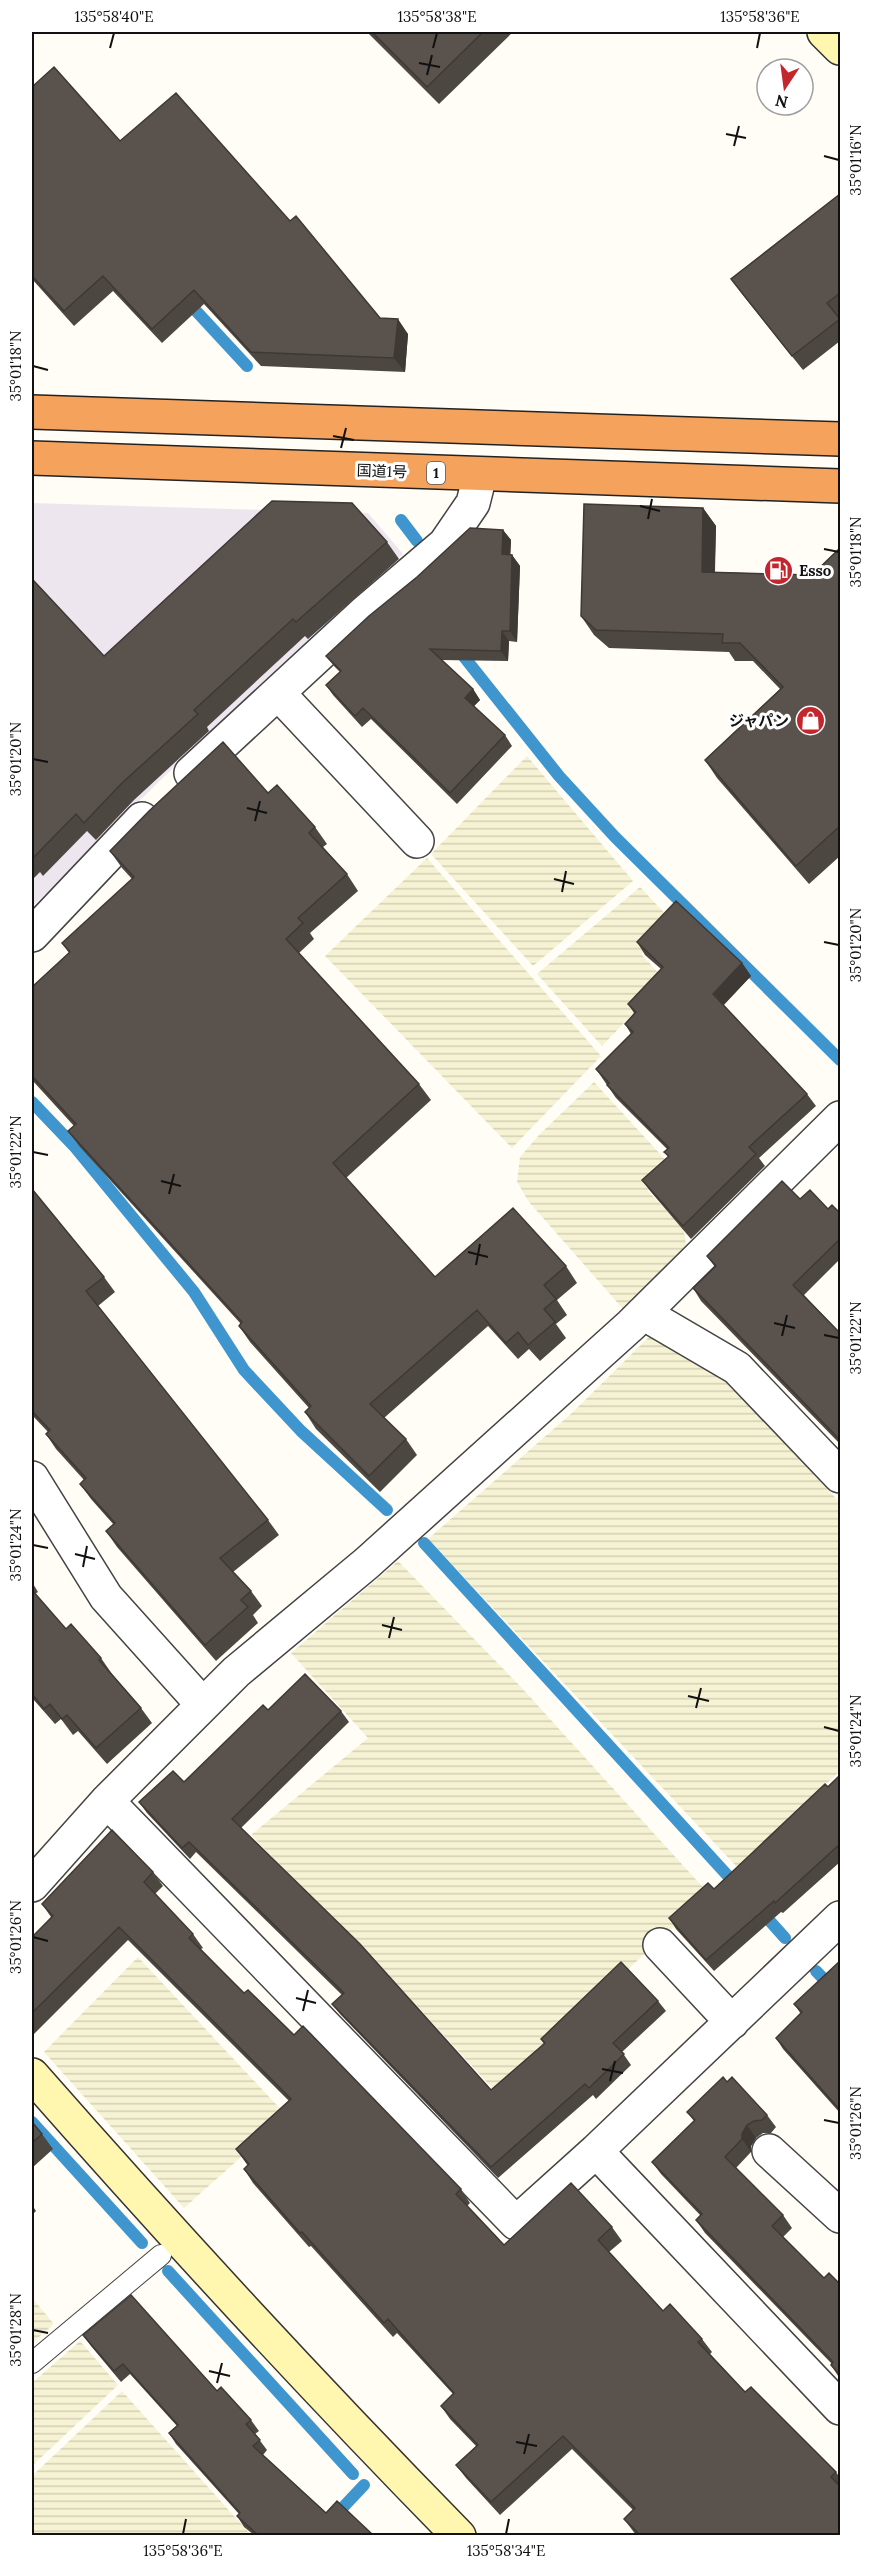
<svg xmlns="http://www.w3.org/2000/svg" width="872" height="2567" viewBox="0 0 872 2567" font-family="Lora,'Noto Sans JP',serif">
<defs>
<pattern id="farmland-rules" width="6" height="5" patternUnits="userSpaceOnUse" patternTransform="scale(1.5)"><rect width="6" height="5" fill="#f6f3d4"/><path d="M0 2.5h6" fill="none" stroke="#d2cfb5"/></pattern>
</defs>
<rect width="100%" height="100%" fill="#fffdf5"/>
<path fill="#eee6ef" d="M32,503L368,513L403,554L188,753L32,907Z"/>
<path fill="url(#farmland-rules)" d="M527,756L633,881L533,966L431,854Z
M427,858L601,1056L512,1148L325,956Z
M640,887L672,921L641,954L665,980L602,1046L537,974Z
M594,1082L673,1168L648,1191L683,1228L685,1237L686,1245L623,1309L529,1202L517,1182L520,1157L539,1135Z
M652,1334L735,1384L744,1398L840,1503V1771L737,1867L428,1539L573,1412Z
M398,1561L521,1687L709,1894L496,2092L391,1978L251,1835L368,1738L291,1653Z
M138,1957L287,2116L184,2208L44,2052Z
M32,2298L54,2324L32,2343Z
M80,2341L118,2385L32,2466V2383Z
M122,2391L251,2535H32L33,2475Z"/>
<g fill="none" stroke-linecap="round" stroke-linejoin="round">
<path stroke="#3f96cf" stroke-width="12" d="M185,299L247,366
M401,520L417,541
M457,648L559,776L615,837L840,1060
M32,1102L74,1146L194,1292L244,1370L301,1431L387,1510
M424,1543L739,1888
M759,1909L785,1938
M816,1971L840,1996
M32,2122L142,2243
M168,2271L353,2474
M316,2536L364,2485"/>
<defs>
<path id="lane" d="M32,2363L161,2255"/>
<path id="street" d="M278,693L417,841
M191,773L364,613L445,544L473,503L480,475
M32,935L142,819
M643,1313L737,1368L840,1476
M32,1478L106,1597L203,1705
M107,1801L516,2223L596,2151
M32,1885L107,1801L236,1672L367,1563L631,1325L840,1118
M840,1918L596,2151L840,2408
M660,1945L732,2022
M769,2151L840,2216"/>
<path id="secondary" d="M824,32L840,48
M32,2075C170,2232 312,2386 459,2536"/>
<path id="highway" d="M32,412L840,439
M32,458L840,486"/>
</defs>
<use href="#lane" stroke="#444" stroke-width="22"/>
<use href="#street" stroke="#444" stroke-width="36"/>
<use href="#secondary" stroke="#333" stroke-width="36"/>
<use href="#highway" stroke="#222" stroke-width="36"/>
<use href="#lane" stroke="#fff" stroke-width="20"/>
<use href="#street" stroke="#fff" stroke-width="33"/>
<use href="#secondary" stroke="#fff6b0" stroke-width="33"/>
<use href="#highway" stroke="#f5a25d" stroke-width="33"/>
</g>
<path fill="#4d4742" d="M367,32H513L439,104Z
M32,87L120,141L290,221L380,318L408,334L405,372L261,366L204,304L162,343L113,291L74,326L32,279Z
M840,194V316L839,318L840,320V341L803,370L742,294L731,279Z
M703,508L716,526L715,572L812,575L840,548V856L809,884L717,778L705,760L780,689L753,661H735L729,652L609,648L594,635L581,616Z
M503,530L511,540L510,555H512L520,566L517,642L509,641L508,661L441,660L473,689L480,700L474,706L505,735L512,746L457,804L371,719L362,727L333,695L326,685L340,672L334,666L326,656Z
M387,542L399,559L308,639L305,636L207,727L209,731L134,800L96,840L87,831L43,876L40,872L32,880V579L104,656Z
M268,793L315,827L327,844L323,847L347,874L358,891L310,933L314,939L299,953L419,1084L431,1100L346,1178L435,1277L566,1266L577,1283L557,1300L567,1315L556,1324L566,1338L540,1361L529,1349L518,1359L488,1326L384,1418L406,1439L417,1455L380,1492L316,1429L305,1412L309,1408L250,1342L239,1326L241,1324L80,1147L68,1131L74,1126L32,1080V987L69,953L62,943L132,879L122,868L110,851Z
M637,942L742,963L751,976L723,1005L807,1094L816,1106L759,1158L765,1166L691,1239L651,1192L642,1180L668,1157L664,1152L667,1149L616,1098L596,1069L631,1034L625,1024L634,1013L628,1004L661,969L645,955Z
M32,1189L104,1277L115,1292L98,1306L268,1520L279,1535L233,1572L251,1591L262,1606L253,1615L258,1623L216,1661L117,1547L106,1531L114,1525L91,1499L80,1484L84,1480L56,1449L46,1434L48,1432L32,1415Z
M800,1199L840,1213V1259L804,1295L840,1333V1444L701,1301L693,1288L715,1267L707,1256Z
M32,1582L38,1592L35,1594L66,1629L101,1658L112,1674L141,1708L152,1723L107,1764L78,1731L73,1735L61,1719L55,1724L33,1699H32Z
M268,1710L341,1711L349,1722L241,1828L491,2090L544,2044L541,2039L658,2001L666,2011L622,2052L631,2065L596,2099L593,2095L498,2178L340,2014L332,2004L342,1995L196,1852L190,1859L147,1813L139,1802L184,1782Z
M840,1775V1862L783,1913L781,1912L714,1971L676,1929L669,1918L714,1889Z
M153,1872L163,1886L155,1894L193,1934L203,1948L201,1949L244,1993L294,2035L461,2189L470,2203L467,2206L504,2245L612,2227L622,2241L609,2252L663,2311L702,2339L712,2352L710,2354L745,2392L836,2472L840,2478V2535H636L624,2519L633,2510L572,2449L500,2515L466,2478L456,2465L476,2446L450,2419L441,2406L453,2394L397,2333L393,2337L311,2246L309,2247L253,2183L244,2169L248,2166L236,2149L289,2101L128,1940L34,2034L32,2031V1937L51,1917L42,1904Z
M840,1961V2113L783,2049L776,2038L801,2014L794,2004Z
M727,2082L767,2115L776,2127L771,2133H763L756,2138L751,2146V2152L736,2168L783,2215L792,2228L783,2237L824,2278L840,2284V2379L831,2365L832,2364L705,2233L696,2220L700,2215L661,2174L652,2162L694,2121L687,2112Z
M32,2122L42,2134L53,2149L32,2168Z
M32,2205L36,2211L32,2215Z
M83,2335L217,2391L251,2420L259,2431L255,2434L267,2450L263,2455L326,2513L373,2535H254L244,2527L237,2516L239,2514L176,2444L169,2433L177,2426L130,2374L121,2382L91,2346Z"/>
<path fill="#3f3936" d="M398,319L408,334L405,372L394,358Z
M703,508L716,526L714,590L702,572Z
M503,530L511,540L510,565L502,554Z
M512,555L520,566L517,642L510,631Z
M502,631L509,641L508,661L501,651Z
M473,689L480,700L472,708L465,698Z
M742,963L751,976L722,1007L713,994Z
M747,2125L756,2138L751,2146V2152L742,2139V2134Z"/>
<path fill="#5a524d" stroke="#3f3936" stroke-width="1.5" d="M372,32H483L427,87Z
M54,67L120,141L176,93L290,221L296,216L380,318L398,319L394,358L251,352L194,290L152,329L103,276L64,311L32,276V87Z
M840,194V293L827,303L840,319L792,356L731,279Z
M272,501L352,503L387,542L296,622L293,619L194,710L198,714L122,783L84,823L76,814L32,859V579L104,656Z
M584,504L703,508L702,572L812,575L840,548V826L796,866L705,760L783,687L740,643H722L723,634L596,630L581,616Z
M470,528L503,530L502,554L512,555L510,631H502L501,651L430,649L473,689L465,698L505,735L450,793L363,708L355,716L326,685L341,671L326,656L369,616L417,577Z
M223,742L268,793L277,785L315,827L309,833L347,874L298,918L303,923L286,939L419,1084L333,1163L435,1277L513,1208L566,1266L544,1285L556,1299L544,1309L555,1322L528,1345L518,1332L506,1343L477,1310L370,1404L406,1439L369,1476L305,1412L311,1406L239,1326L242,1322L68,1131L76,1124L32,1076V987L70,952L62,943L134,877L110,851L149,811Z
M676,901L742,963L713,994L807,1094L749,1147L756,1154L683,1226L642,1180L669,1156L664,1152L669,1148L607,1085L609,1083L596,1069L633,1032L625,1024L636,1012L628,1004L663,967L637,942Z
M782,1181L800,1199L810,1190L828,1209L832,1205L840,1213V1239L793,1285L840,1333V1440L693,1288L716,1266L707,1256Z
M32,1189L104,1277L86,1291L268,1520L220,1558L251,1591L241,1600L248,1607L205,1645L106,1531L115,1523L80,1484L86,1478L46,1434L50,1430L32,1411Z
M32,1590L66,1629L71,1624L101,1658L99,1660L141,1708L96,1748L67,1715L62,1719L50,1704L44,1709L32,1694Z
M305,1674L341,1711L232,1819L360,1944L491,2090L545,2043L541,2039L621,1962L658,2001L613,2043L624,2054L589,2088L585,2084L491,2167L332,2004L344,1993L189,1842L182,1848L139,1802L173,1771L184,1782L263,1705L268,1710Z
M840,1775V1844L775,1903L774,1901L706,1960L669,1918L708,1883L714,1889L825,1784L828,1787Z
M112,1830L153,1872L144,1882L193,1934L189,1938L244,1993L248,1990L294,2035L303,2026L461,2189L456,2194L504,2245L571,2183L612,2227L598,2240L663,2311L670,2304L702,2339L698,2342L745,2392L751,2387L836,2472L831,2477L840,2486V2535H636L638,2533L624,2519L635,2508L563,2436L491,2502L456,2465L478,2445L441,2406L454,2393L388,2319L384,2323L302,2232L300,2233L244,2169L249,2164L236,2149L291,2099L119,1927L32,2013V1937L53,1916L42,1904Z
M840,1961V2110L776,2038L802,2012L794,2004Z
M723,2077L727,2082L732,2077L767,2115L762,2120L754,2121L747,2125L742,2134V2139L725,2157L783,2215L772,2226L824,2278L829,2273L840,2284V2375L831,2365L833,2362L696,2220L702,2214L652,2162L695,2120L687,2112Z
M32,2122L42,2134L32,2143Z
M131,2295L217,2391L221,2387L251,2420L246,2424L260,2440L253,2446L326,2513L337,2501L373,2535H258L237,2516L240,2513L169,2433L178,2425L123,2364L114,2371L83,2335Z"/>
<path fill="none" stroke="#111" stroke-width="2" d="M110,48L114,33M433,48L437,33M757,48L760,33M419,63L440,67M427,75L432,55M726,134L746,138M734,146L739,126M824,156L839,160M33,366L48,370M333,436L354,440M341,448L346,428M640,506L660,511M648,519L652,499M824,549L839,552M33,759L48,762M247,808L267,813M255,821L260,801M554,879L574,884M562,892L566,871M824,942L839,945M33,1152L48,1155M161,1181L181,1186M169,1194L174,1174M468,1252L488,1257M476,1265L480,1244M774,1323L795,1328M824,1335L839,1338M782,1336L787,1315M33,1545L48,1548M75,1554L95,1559M83,1567L87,1546M382,1625L402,1630M389,1638L394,1617M688,1696L709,1701M696,1708L701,1688M824,1727L839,1731M33,1937L48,1941M296,1998L316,2003M303,2011L308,1990M602,2069L623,2073M610,2081L615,2061M824,2120L839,2123M33,2330L48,2333M209,2371L230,2376M217,2383L222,2363M516,2442L537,2446M524,2454L529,2434M183,2534L186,2519M506,2534L509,2519"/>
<defs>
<symbol id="fuel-disc" viewBox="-11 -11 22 22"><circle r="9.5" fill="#c4262e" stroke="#fff"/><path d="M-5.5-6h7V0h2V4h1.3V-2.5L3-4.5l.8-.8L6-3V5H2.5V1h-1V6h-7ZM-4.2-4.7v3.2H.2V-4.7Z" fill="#fff"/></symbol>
<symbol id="shop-disc" viewBox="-11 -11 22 22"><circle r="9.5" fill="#c4262e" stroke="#fff"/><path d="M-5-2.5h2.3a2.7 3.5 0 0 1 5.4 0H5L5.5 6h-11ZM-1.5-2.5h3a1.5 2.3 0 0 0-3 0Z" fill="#fff"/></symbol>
</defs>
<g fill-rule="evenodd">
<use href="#fuel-disc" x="762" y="554" width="33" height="33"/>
<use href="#shop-disc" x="794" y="704" width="33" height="33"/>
</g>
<g text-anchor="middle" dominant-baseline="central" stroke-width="6" stroke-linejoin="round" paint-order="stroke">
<rect fill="#fff" stroke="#585858" stroke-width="1.5" x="427" y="462" width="18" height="22" rx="4.5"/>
<g font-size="14" font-weight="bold" fill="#111">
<text x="436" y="473">1</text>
</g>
<g font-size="15" fill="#111" stroke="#fff">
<text transform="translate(382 471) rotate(2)">国道1号</text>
</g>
<g font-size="15" font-weight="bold" fill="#111" stroke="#fff" text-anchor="start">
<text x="799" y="570">Esso</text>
<text x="789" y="720" text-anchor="end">ジャパン</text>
</g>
</g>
<rect width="872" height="2567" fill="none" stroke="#ffffff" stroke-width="66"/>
<g transform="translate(785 87) rotate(193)"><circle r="28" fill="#ffffff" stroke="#a0a0a0" stroke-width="1.5"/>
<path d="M0-4.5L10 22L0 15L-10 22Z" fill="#c4262e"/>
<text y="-9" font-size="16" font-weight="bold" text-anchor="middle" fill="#111111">N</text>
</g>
<rect x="33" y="33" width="806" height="2501" fill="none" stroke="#111" stroke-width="2"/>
<g font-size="15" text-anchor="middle" fill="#111">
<text x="114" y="22">135°58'40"E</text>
<text x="437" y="22">135°58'38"E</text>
<text x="760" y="22">135°58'36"E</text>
<text transform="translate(856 160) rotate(-90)" y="5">35°01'16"N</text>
<text transform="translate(16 366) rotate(-90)" y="5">35°01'18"N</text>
<text transform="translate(856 552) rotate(-90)" y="5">35°01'18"N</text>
<text transform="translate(16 759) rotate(-90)" y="5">35°01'20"N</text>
<text transform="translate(856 945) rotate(-90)" y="5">35°01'20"N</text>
<text transform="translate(16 1152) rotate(-90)" y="5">35°01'22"N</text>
<text transform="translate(856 1338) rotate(-90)" y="5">35°01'22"N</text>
<text transform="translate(16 1545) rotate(-90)" y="5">35°01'24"N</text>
<text transform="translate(856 1731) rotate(-90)" y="5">35°01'24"N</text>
<text transform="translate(16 1937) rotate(-90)" y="5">35°01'26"N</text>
<text transform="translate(856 2123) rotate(-90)" y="5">35°01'26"N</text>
<text transform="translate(16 2330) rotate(-90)" y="5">35°01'28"N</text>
<text x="183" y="2556">135°58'36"E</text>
<text x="506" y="2556">135°58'34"E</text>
</g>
</svg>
